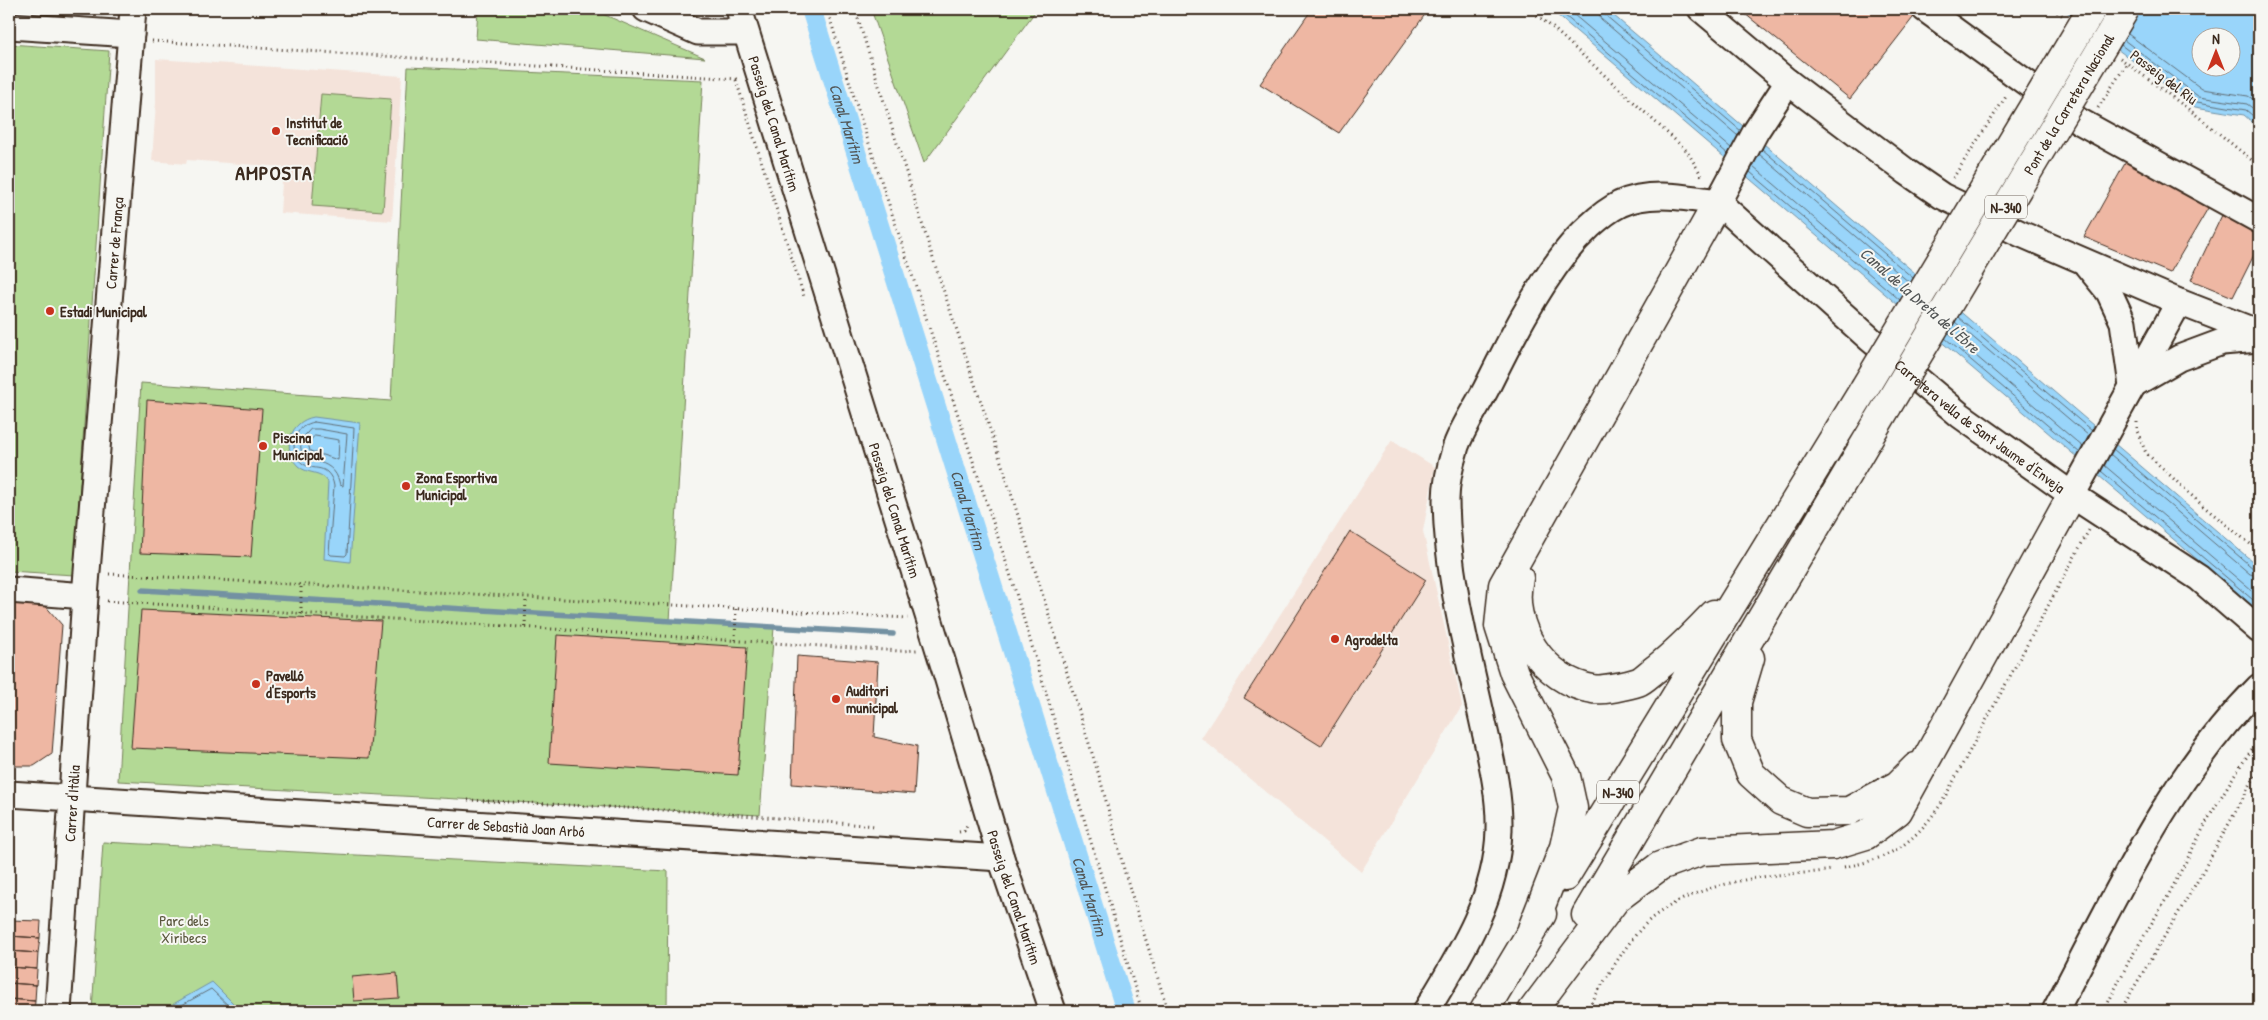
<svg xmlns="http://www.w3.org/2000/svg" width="2268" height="1020" viewBox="0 0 2268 1020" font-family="'Patrick Hand',sans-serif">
<rect width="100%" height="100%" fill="#f6f6f2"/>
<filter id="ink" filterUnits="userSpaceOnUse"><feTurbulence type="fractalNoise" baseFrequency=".02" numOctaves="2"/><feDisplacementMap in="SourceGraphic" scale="10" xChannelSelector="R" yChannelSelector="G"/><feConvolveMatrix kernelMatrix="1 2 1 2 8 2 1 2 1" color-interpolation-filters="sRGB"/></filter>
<g filter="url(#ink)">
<path fill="#f4e3da" d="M156,59L402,76L392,221L280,213L283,167L187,160L186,164L152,161L156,102Z
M1392,440L1435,467L1423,531L1462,706L1361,872L1201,738Z"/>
<path fill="#b3d995" stroke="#77825a" d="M478,9H591L705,58L476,39Z
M871,9H1037L924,163Z
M9,44L109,51L74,575L9,571Z
M408,67L703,80L670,621L774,627L760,815L118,781L141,383L391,401Z
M321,94L391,99L383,211L312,206Z
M103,842L668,871L667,1011H92Z"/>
<path fill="#99d5fa" stroke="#7391a2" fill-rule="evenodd" d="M1550,9H1606L2259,567V612Z
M2063,9H2259V128L2244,115L2195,107ZM2200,38H2230V68H2200Z
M314,417L360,423L350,562L324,559L328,482C321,470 308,475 298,466C281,449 290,421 314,417Z
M212,982L241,1011H217L210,1005L198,1011H161Z"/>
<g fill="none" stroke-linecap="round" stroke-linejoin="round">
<path stroke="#616e76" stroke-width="1" d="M1557,9L1728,154
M1567,9L1731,148
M1597,9L1601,19L1738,136
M1603,9L1605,15L1741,131
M2128,34L2202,89L2248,96L2259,103
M2124,40L2199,97L2247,104L2259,113
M2121,45L2197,102L2246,110L2259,121
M1762,149L1913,278
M1759,154L1910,283
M1753,166L1903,294
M1750,172L1900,300
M1958,317L2092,431
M1955,322L2089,436
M1949,333L2083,447
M1945,338L2080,453
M314,422L354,428L347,554L345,556L331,555L329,553L334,486C333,480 331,476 327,472C321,467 315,469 308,466C296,463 291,447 296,436C299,428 306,424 314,422Z
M311,429H319L347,434L343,486L340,485C333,450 296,471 301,440Z
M315,436L339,440L338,460L310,451L308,443Z
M2113,449L2254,569L2259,570
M2110,454L2250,574L2259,576
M2104,465L2259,597
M2101,471L2259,605
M171,1011L211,989L234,1011"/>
<path stroke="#7391a2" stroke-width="5.5" d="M142,590L893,634
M992,612L1000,610"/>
<path stroke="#99d5fa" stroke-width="20" id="s1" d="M811,9L1126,1011"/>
</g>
<path fill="#eeb7a3" stroke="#3b2a1e" d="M1312,9H1429L1339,133L1260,84Z
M1739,9H1910L1916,14L1850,99Z
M2128,158L2211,203L2170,273L2084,237Z
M2224,211L2259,227V245L2233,297L2191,280Z
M147,400L262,409L251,557L140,553Z
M1350,531L1426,580L1321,746L1244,698Z
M9,602L43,603L62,625L52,754L34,766H9Z
M141,610L381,621L369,758L131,748Z
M557,635L747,647L738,775L549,763Z
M797,656L878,662L874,737L917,746L914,794L792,784Z
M9,920L41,921L40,938L9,936Z
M9,936L40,938L38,953L9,951Z
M9,951L38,953L37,969L9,967Z
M9,967L37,969L36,985L9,983Z
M397,973L399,998L354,1001L352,977Z
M9,983L36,985L35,1001L9,999Z
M9,999L35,1001L34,1011H9Z"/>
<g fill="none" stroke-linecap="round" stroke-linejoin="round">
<defs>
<g id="minor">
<path d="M646,9L698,32H745"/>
<path id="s2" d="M739,9L946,673L1001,858L1053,1011"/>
<path d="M1701,9L1788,82L1907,172L1942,196L2021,234L2179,302L2259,333"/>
<path d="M1925,9L2079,121L2259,220"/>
<path d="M9,26L131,34"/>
<path id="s3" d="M1718,202L1870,339L1960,415L2072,495L2199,578L2259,630"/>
<path d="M1718,202L1756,131L1788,82"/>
<path d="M2087,265L2109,292L2123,322L2132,386"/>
<path d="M2134,384L2179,358L2222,342L2259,339"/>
<path d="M2072,495L2179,302"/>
<path d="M9,590L85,596"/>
<path id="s4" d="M9,794L1001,858"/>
<path id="s5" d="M58,1011L85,596L133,9"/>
<path d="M1426,1011C1460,955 1497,898 1499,830C1500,792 1490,755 1482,718C1466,646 1447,574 1446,500C1446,483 1451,462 1456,446C1463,427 1476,408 1486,389C1509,343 1533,294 1565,253C1578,236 1600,214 1620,204C1650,190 1686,198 1718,202"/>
<path d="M2055,1011C2115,898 2168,778 2259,687"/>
</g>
<path id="highway" d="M1519,578C1507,625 1544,682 1593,689C1600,691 1630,685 1638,682C1643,680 1648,675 1653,671C1676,654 1694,634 1714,614
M1750,658L1737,702V740L1751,774L1781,801L1807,812L1849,811L1898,785L1916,767
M1565,877L1864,389
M1586,915L1888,405
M1532,929L1564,847L1573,808L1566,776L1514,673L1499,626L1503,585L1718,202
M1484,1011L1542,914
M1532,1011L1616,899L1660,866L1702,851L1833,845L1866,835L1898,811L2072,495"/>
</defs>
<use href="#minor" stroke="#3b2a1e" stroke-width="29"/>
<use href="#highway" stroke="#3b2a1e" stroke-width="31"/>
<path stroke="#3b2a1e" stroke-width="3" stroke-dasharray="1 4" stroke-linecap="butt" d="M827,9L860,116L1012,580L1142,1011
M855,9L936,268L1006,477L1101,782L1125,873L1168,1011
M1529,9L1553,28L1687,151L1703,178
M2053,9L2063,16
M152,41L737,79
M2120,58L2195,114L2259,166
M736,80L804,297
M2098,108L2127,63
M1953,178L2007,95
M2137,422V431L2146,453L2203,506L2259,551
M109,574L908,618
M107,601L901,651L917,650
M301,613V584
M525,627L526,597
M735,640L736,609
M468,800L704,812L876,826
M959,832L964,831L968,823
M1844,867C1891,859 1914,843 1941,804L2089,530
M1586,1011C1604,983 1627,939 1652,918C1684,893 1723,883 1762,877C1785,873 1808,874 1831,870
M2104,1011L2129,961L2168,896L2208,819L2235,774L2259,739
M2120,1011L2198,880L2259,769"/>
<use href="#minor" stroke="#f6f6f2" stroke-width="25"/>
<use href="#highway" stroke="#f6f6f2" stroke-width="28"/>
<defs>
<g id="highway-bridge">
<path d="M1864,389L2092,9"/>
<path id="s6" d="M1888,405L2125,9"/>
</g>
</defs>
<use href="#highway-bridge" stroke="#3b2a1e" stroke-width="31" stroke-linecap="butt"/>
<use href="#highway-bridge" stroke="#f6f6f2" stroke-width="28"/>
</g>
</g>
<g fill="#c8321e" stroke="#f6f6f2" stroke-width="2">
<circle cx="276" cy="131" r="5"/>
<circle cx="50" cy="311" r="5"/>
<circle cx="263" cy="446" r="5"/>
<circle cx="406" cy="486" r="5"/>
<circle cx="1335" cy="639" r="5"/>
<circle cx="256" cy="684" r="5"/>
<circle cx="836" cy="699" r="5"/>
</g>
<g text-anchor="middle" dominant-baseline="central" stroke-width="4" stroke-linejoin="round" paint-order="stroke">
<g fill="#f6f6f2" stroke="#73675e" stroke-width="1">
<rect x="1985" y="195.5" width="42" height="23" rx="4"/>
<rect x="1597" y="780.5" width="42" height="23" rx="4"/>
</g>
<g font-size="14" font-weight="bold" fill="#3b2a1e">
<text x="2006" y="207">N-340</text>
<text x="1618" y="792">N-340</text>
</g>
<g font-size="15" fill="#3b2a1e" stroke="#f6f6f2">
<text transform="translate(2164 77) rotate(37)">Passeig del Riu</text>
<text stroke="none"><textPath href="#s6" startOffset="351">Pont de la Carretera Nacional</textPath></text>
<text stroke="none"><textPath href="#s2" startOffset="120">Passeig del Canal Marítim</textPath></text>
<text stroke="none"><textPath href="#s5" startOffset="770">Carrer de França</textPath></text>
<text stroke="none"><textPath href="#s3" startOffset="345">Carretera vella de Sant Jaume d'Enveja</textPath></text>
<text stroke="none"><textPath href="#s2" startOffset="525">Passeig del Canal Marítim</textPath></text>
<text stroke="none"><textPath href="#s5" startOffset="208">Carrer d'Itàlia</textPath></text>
<text stroke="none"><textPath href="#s4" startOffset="498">Carrer de Sebastià Joan Arbó</textPath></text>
<text stroke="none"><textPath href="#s2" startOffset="930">Passeig del Canal Marítim</textPath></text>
</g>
<g font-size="15" font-weight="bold" fill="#3b2a1e" stroke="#f6f6f2" text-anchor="start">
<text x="286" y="122">Institut de<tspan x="286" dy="17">Tecnificació</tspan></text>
<text x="60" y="311">Estadi Municipal</text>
<text x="273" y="437">Piscina<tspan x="273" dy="17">Municipal</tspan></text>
<text x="416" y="477">Zona Esportiva<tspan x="416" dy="17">Municipal</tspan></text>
<text x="1345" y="639">Agrodelta</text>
<text x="266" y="675">Pavelló<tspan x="266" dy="17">d'Esports</tspan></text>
<text x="846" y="690">Auditori<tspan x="846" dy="17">municipal</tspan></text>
</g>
<g font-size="15" fill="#59563c" stroke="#f6f6f2">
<text x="184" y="920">Parc dels<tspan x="184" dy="17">Xiribecs</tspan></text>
</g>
<g font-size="16" font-style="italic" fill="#525555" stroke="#f6f6f2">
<text stroke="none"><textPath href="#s1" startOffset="120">Canal Marítim</textPath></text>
<text transform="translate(1920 300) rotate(41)">Canal de la Dreta de l'Ebre</text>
<text stroke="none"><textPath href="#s1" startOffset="525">Canal Marítim</textPath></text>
<text stroke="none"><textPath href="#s1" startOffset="930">Canal Marítim</textPath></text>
</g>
<g font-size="20" font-weight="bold" letter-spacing="1" fill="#3b2a1e" stroke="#f6f6f2">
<text x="274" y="172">AMPOSTA</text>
</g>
</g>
<rect width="2268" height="1020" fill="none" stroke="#f6f6f2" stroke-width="30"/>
<rect x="15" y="15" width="2238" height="990" fill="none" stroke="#3b2a1e" stroke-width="2" filter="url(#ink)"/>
<g transform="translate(2216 52)"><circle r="24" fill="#f6f6f2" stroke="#aba49d"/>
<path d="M0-4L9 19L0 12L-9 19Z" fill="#c8321e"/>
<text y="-8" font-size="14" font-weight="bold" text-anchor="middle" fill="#3b2a1e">N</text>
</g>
</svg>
